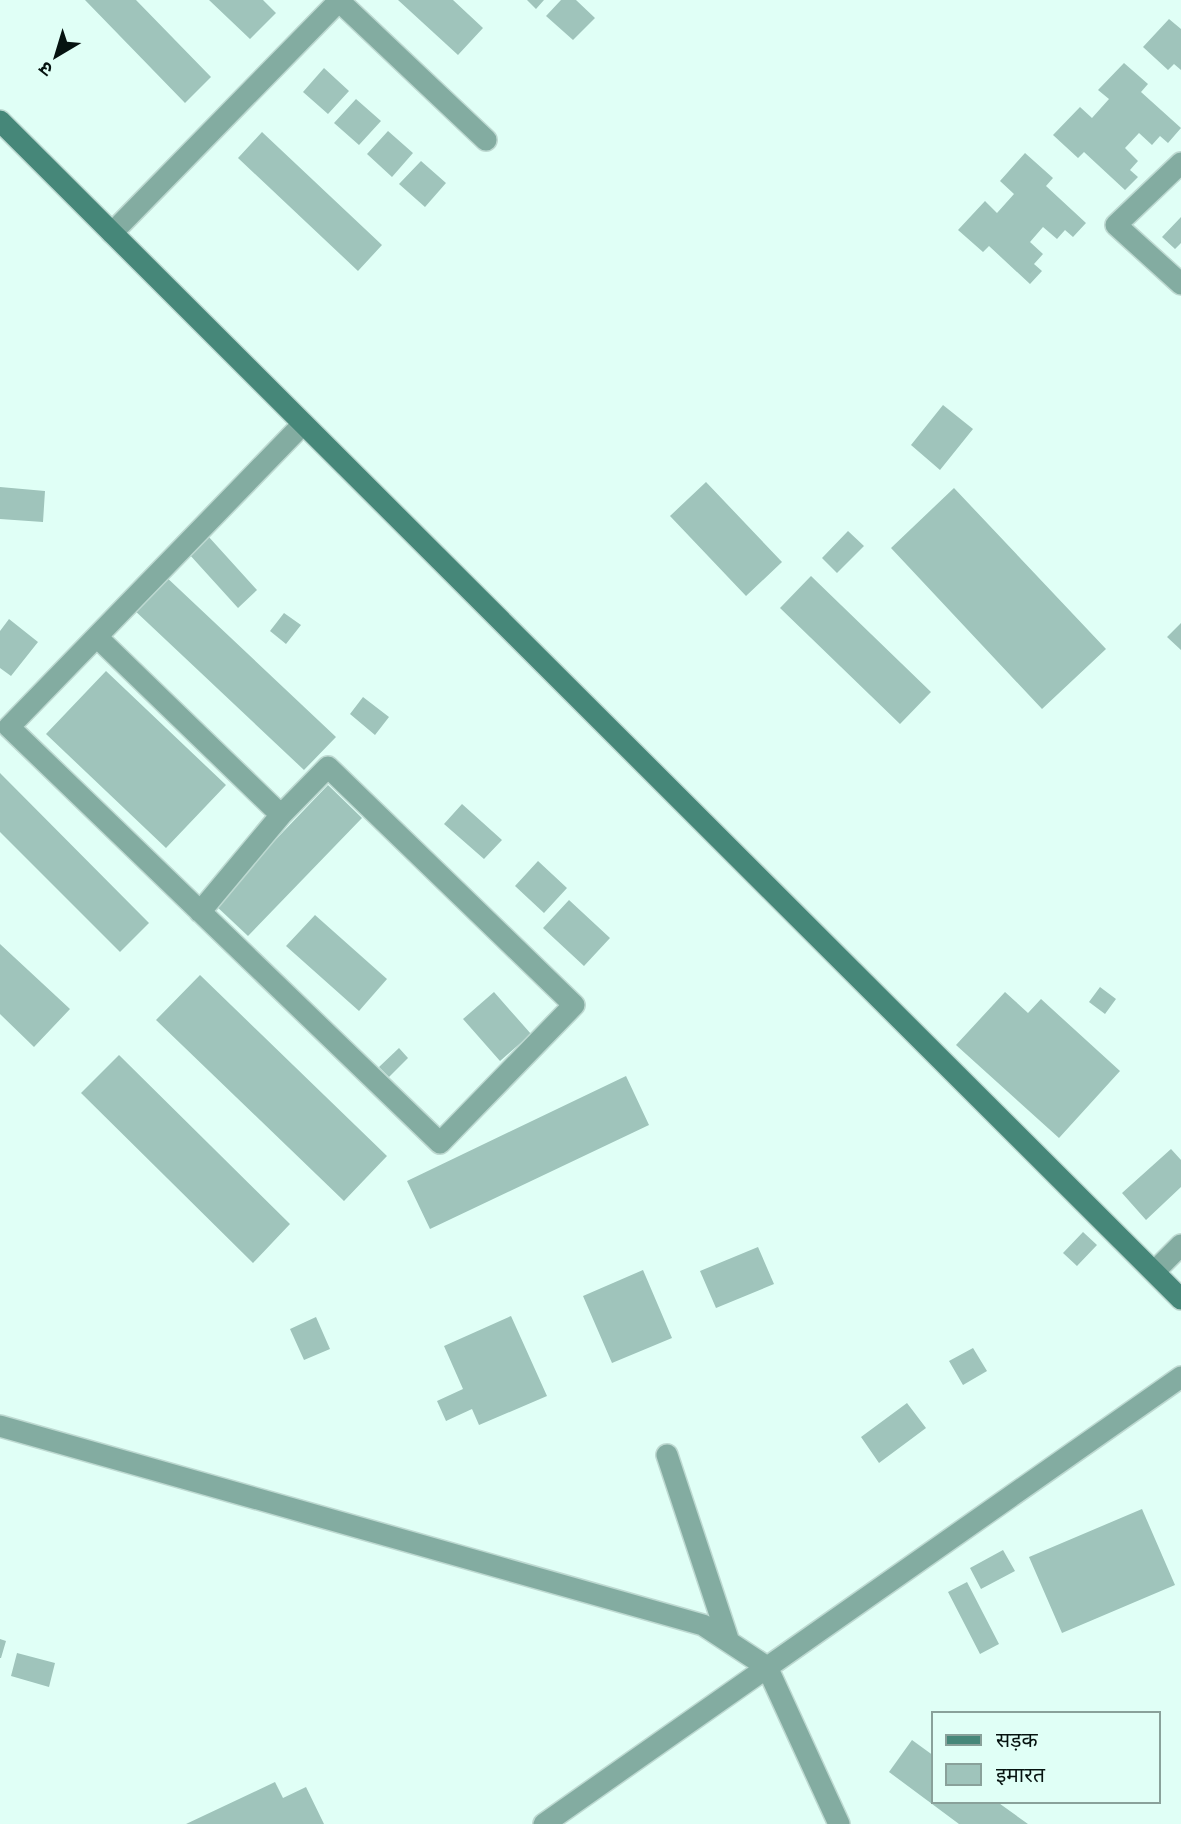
<svg xmlns="http://www.w3.org/2000/svg" width="1181" height="1824" viewBox="0 0 1181 1824" font-family="'Public Sans','Noto Sans Devanagari',sans-serif">
<rect width="100%" height="100%" fill="#e0fff6"/>
<path fill="#9fc4bb" d="M85,0H136L211,77L185,103Z
M209,0H263L276,13L250,39Z
M398,0H453L483,28L458,55Z
M527,0H544L536,9Z
M561,0H576L595,18L573,40L546,16Z
M1169,19L1181,29V70L1174,64L1168,70L1143,47Z
M1124,63L1148,84L1141,92L1181,128L1168,143L1160,136L1152,145L1139,133L1125,148L1138,161L1130,170L1138,177L1125,190L1084,152L1078,158L1053,135L1080,107L1092,118L1109,99L1098,90Z
M324,68L349,91L328,114L303,92Z
M356,99L381,121L359,145L334,123Z
M388,131L413,153L392,177L367,154Z
M262,132L382,245L358,271L238,158Z
M1025,153L1053,178L1046,186L1086,223L1073,237L1065,230L1057,239L1043,227L1030,242L1043,254L1034,264L1042,271L1030,284L989,246L983,252L958,230L985,201L997,213L1014,194L1000,181Z
M421,161L446,183L425,207L399,184Z
M1181,217V243L1175,249L1162,237Z
M943,405L973,429L940,470L911,445Z
M706,482L782,562L746,596L670,516Z
M0,487L45,491L43,522L0,519Z
M954,488L1106,649L1042,709L891,548Z
M848,531L864,546L837,573L822,558Z
M208,536L257,590L238,608L189,554Z
M163,574L336,737L304,770L132,608Z
M811,576L931,692L900,724L780,608Z
M284,613L301,625L286,644L270,631Z
M9,619L38,642L11,676L0,668V631Z
M1181,623V650L1167,637Z
M106,671L226,785L166,848L46,734Z
M363,697L389,717L375,735L350,714Z
M0,773L149,923L120,952L0,832Z
M328,785L362,818L248,936L214,904Z
M462,804L502,840L484,859L444,824Z
M538,861L567,888L544,913L515,886Z
M569,900L610,938L584,966L543,928Z
M315,915L387,979L359,1011L286,946Z
M0,944L70,1009L34,1047L0,1014Z
M200,975L387,1156L344,1201L156,1020Z
M1100,987L1116,999L1105,1014L1089,1002Z
M494,992L531,1034L500,1061L463,1019Z
M1005,992L1028,1013L1041,999L1120,1071L1059,1138L956,1045Z
M399,1048L408,1058L389,1077L379,1067Z
M119,1055L290,1224L253,1263L81,1093Z
M626,1076L649,1125L430,1229L407,1181Z
M1171,1149L1181,1160V1187L1146,1220L1122,1193Z
M1083,1232L1097,1245L1077,1266L1063,1253Z
M758,1247L774,1284L716,1308L700,1271Z
M643,1270L672,1338L612,1363L583,1296Z
M511,1316L547,1396L479,1425L472,1409L446,1421L437,1401L463,1389L444,1346Z
M316,1317L330,1349L304,1360L290,1329Z
M973,1348L987,1371L963,1385L949,1361Z
M907,1403L926,1428L879,1463L861,1437Z
M1142,1509L1175,1585L1062,1633L1029,1557Z
M1003,1550L1015,1571L981,1589L970,1568Z
M967,1582L999,1644L980,1654L948,1592Z
M0,1639L6,1641L1,1658H0Z
M17,1653L55,1663L49,1687L11,1676Z
M912,1740L934,1756V1801H996L1028,1824H959L889,1772Z
M275,1782L283,1798L306,1787L324,1824H186Z"/>
<g fill="none" stroke-linecap="round" stroke-linejoin="round">
<defs>
<path id="street" d="M338,0L486,140
M1181,163L1116,225L1181,284
M112,233L340,0
M97,637L281,815L328,767L574,1005L440,1143L9,727L303,424
M200,912L281,815
M1155,1271L1181,1245
M0,1426L703,1625L767,1667L839,1824
M667,1455L729,1642
M544,1824L1181,1377"/>
<path id="secondary" d="M0,121L1181,1299"/>
</defs>
<use href="#street" stroke="#bdd9d1" stroke-width="24"/>
<use href="#secondary" stroke="#bdd9d1" stroke-width="24"/>
<use href="#street" stroke="#83aca1" stroke-width="21"/>
<use href="#secondary" stroke="#468779" stroke-width="21"/>
</g>
<rect x="932" y="1712" width="228" height="91" fill="#e0fff6" stroke="#89a19a" stroke-width="2"/>
<rect x="946" y="1735" width="35" height="10" fill="#468779" stroke="#89a19a" stroke-width="2"/>
<text x="996" y="1747" font-size="21" fill="#061310">सड़क</text>
<rect x="946" y="1764" width="35" height="21" fill="#9fc4bb" stroke="#89a19a" stroke-width="2"/>
<text x="996" y="1782" font-size="21" fill="#061310">इमारत</text>
<g transform="translate(56 56) rotate(218)" stroke="#e0fff6" stroke-width="5" paint-order="stroke">
<path d="M0-5L12 26L0 18L-12 26Z" fill="#061310"/>
<text y="-10" font-size="19" font-weight="bold" text-anchor="middle" fill="#061310">उ</text>
</g>
</svg>
